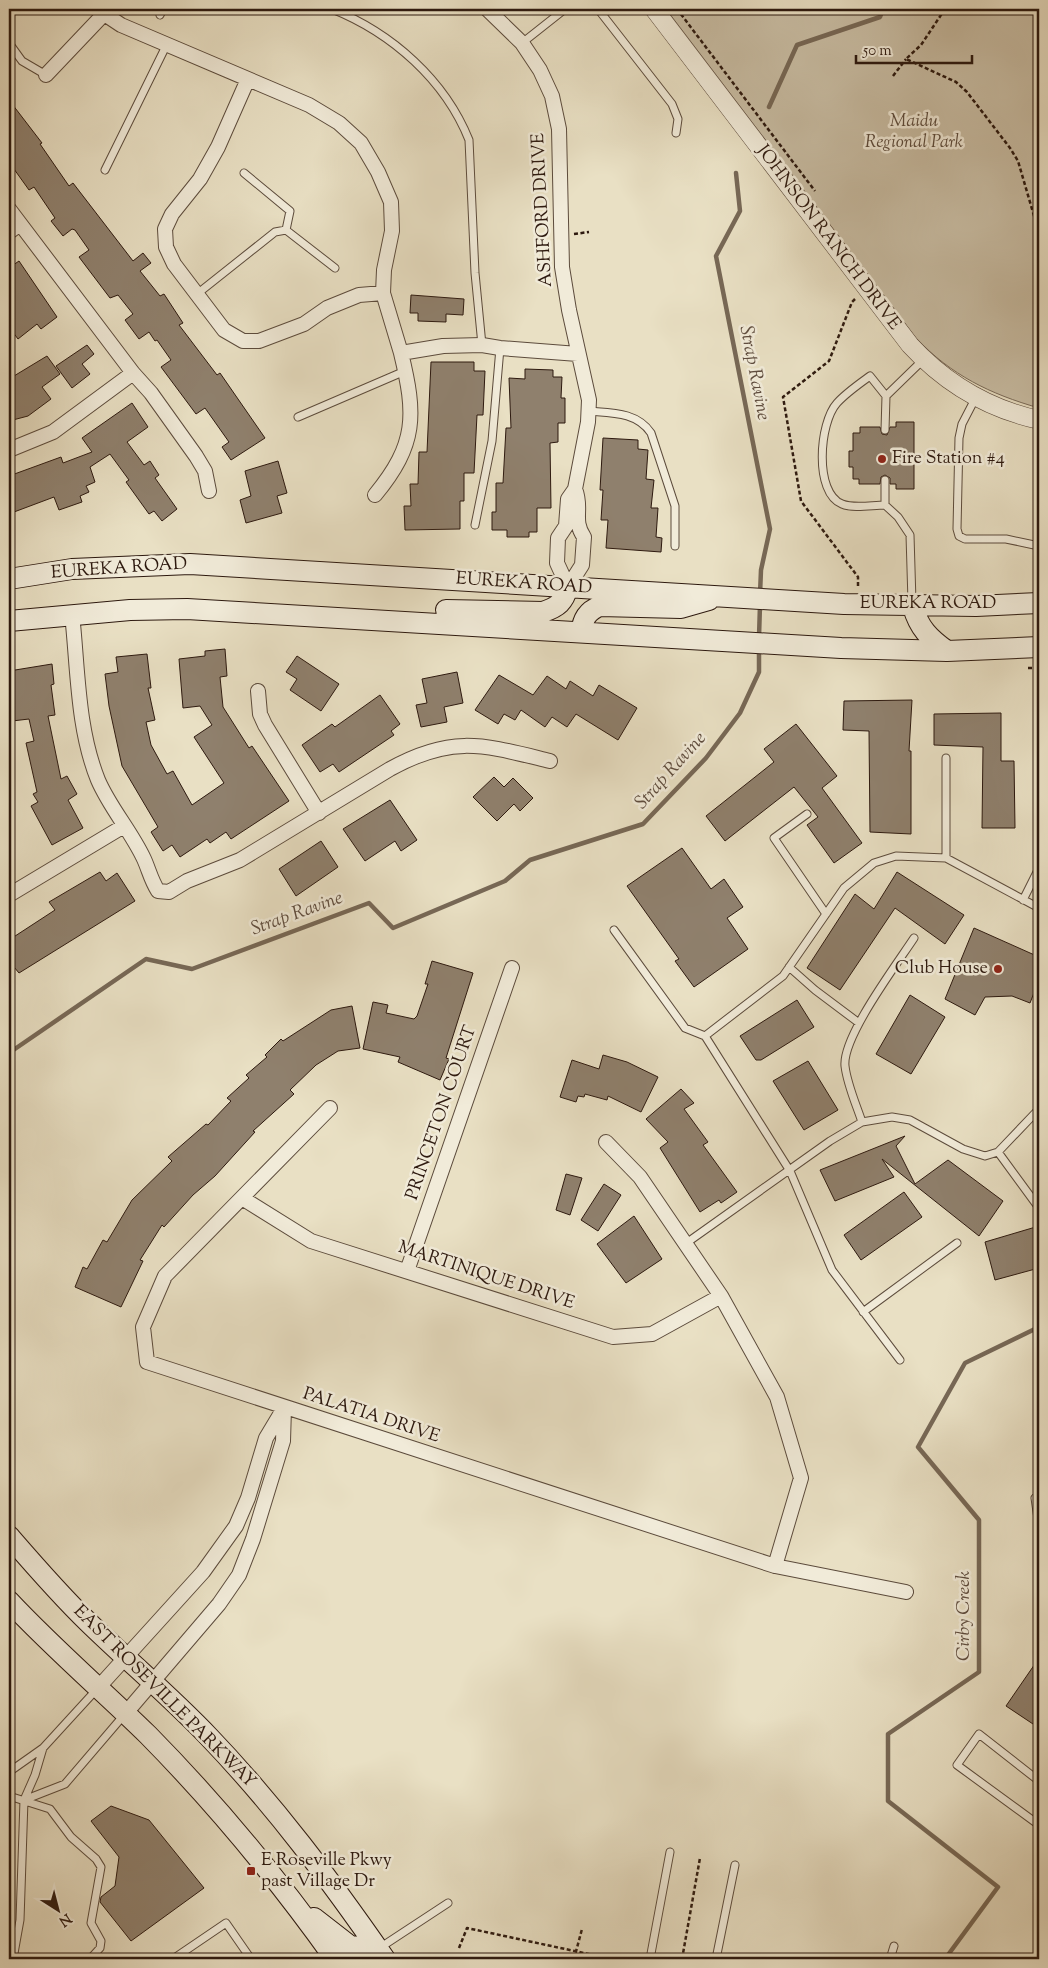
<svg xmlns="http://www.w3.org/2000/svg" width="1048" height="1968" viewBox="0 0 1048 1968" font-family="'Sorts Mill Goudy',serif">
<rect width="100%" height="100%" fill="#e9e0c4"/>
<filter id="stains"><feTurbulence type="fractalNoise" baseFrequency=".004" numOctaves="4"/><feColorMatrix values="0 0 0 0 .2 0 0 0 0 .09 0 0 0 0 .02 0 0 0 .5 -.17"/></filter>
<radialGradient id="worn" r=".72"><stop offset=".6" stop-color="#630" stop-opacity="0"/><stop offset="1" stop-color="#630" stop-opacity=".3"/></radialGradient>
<path fill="#c9bea5" stroke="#7b6c5a" d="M666,9H1039V408C990,394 951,375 916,338Z"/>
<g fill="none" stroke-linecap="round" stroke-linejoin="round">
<path stroke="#776856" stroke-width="4.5" d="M769,107L797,45L880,17L883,9
M736,173L740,211L716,256L770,529L761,570L760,594
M759,637L760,605
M9,1053L146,959L192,969L369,903L393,928L505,881L530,860L643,824L706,758L740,713L759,672V647
M945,1959L998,1887L888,1801V1734L979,1672V1520L918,1447L965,1363L1039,1327"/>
</g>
<path fill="#8f806d" stroke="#2d190f" d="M9,100L42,143L40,144L69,186L73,183L133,261L143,253L151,263L140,271L160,296L164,294L183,323L179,325L217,375L220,373L265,438L231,460L222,447L229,442L205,408L196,414L161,367L171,360L157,340L155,341L149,332L139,339L125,320L133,314L118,295L110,298L79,257L89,250L75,230L72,229L63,236L51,221L55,218L34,187L29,190L9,162Z
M19,261L57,317L41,329L37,324L18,339L9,327V268Z
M411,295L464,299L463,315L446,314V322L418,321V313H410Z
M87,345L94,354L82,364L90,374L72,388L56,366Z
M47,356L60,374L42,387L51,399L28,416L9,421V379Z
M431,362H474V371H485L483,415H477L474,473H464V501H460V529L405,530L404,506H411L410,484H418L419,452H427Z
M525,369L553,370V377H562L561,398H565V423H558V442L550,443L551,508H537V532H529V537H507V530H492V512H496V483H503L506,428H511L509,378L525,379Z
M132,403L148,427L127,442L144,465L150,461L159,475L155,478L177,509L162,521L154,511L149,514L126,482L129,480L110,454L90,467L95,482L86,486L89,492L80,496L82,502L59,510L54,497L14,512L9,499V476L61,457L63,463L92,452L82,438Z
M896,422H914V489H896V484H890V478L885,475L881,477L880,484H859V479H853V467H849V451H853V433H860V427H880L882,434L887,435L890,427H896Z
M603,438L638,440V449L648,450L646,479L654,480L651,508H658L656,537L662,538L661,552L606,548L608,520H601L603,490H600Z
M278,461L287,493L277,496L282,513L246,523L240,500L251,496L245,471Z
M225,649L227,676L220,677L223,707L249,748L252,746L289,801L231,839L226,832L210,843L207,839L180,857L172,845L163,851L151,832L158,827L122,766L109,706L105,674L118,672L116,657L147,654L151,688H148L155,720L146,722L151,745L167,774L173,771L192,805L224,783L194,737L212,725L200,706L183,708L179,659L205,656V651Z
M297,656L339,684L321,711L290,690L297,679L286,672Z
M52,664L54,684L51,685L55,715L48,716L61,779L67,776L77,794L68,800L83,828L52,845L31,806L38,802L33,794L37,792L26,743L34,741L29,719L12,721L9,699V671Z
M457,672L463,703L444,707L447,722L421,727L416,705L427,703L422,679Z
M499,675L533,695L547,676L566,689L570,681L593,696L599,685L637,708L618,740L576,714L567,727L552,717L545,727L521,710L515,720L504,714L498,724L475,710Z
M380,695L400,724L391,731L394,735L339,772L333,764L320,772L302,745L332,724L335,727Z
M912,700L909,751H911V834L870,832L869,731L843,730L844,701Z
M1001,713V761H1014L1015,828H982L983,747L934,745V714Z
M796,724L837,776L822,788L862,843L834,863L807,825L818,817L794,787L725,841L706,816L774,762L764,749Z
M494,777L504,787L513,778L533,798L520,811L514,804L497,821L473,797Z
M390,800L417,840L401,851L395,841L365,861L343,829Z
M321,841L338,867L296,896L279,869Z
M682,848L711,889L724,879L743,907L727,918L748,949L694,987L675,961L679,959L627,886Z
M100,872L106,881L117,873L135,901L19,973L14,967L9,971V940L55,910L49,902Z
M897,872L964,915L945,944L895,908L840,990L807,968L855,894L874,909Z
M974,928L1039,957V980L1030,1003L1012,996L985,997L975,1015L945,999Z
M432,961L473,973L446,1058L449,1059L440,1080L398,1062L400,1057L363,1049L373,1002L388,1005L386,1013L414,1019L417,1016L428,984H425Z
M910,995L945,1017L911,1074L876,1054Z
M797,1000L814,1027L761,1060H756L740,1036Z
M352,1006L360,1048L338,1051L316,1065L290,1090L294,1094L253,1131L255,1132L215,1176L193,1195L164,1227L162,1225L140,1260L143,1261L121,1307L75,1287L83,1267L87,1269L103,1240L107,1242L132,1200L172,1161L168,1157L206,1124L208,1125L231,1101L227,1098L249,1078L246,1075L267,1057L265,1055L281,1039L283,1041L331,1010Z
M603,1055L627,1062L658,1077L641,1112L608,1096L607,1100L585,1094L584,1097L578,1096L576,1102L560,1097L572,1060L599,1069Z
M808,1061L838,1110L804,1130L773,1081Z
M681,1089L694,1103L684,1109L708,1142L703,1145L737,1192L721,1203L719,1200L700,1212L660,1148L668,1142L646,1119Z
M905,1136L896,1146L915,1184L948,1160L1003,1201L979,1236L882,1159L894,1177L835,1201L820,1170Z
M566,1174L582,1178L570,1215L556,1210Z
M604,1184L621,1195L598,1231L581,1220Z
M904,1192L922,1217L861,1260L844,1235Z
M634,1216L662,1259L626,1283L597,1244Z
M1039,1226V1268L995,1280L985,1242Z
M1039,1658V1728L1006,1706Z
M111,1806L149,1820L204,1888L131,1941L100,1902L101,1897L115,1886L119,1857L91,1821Z"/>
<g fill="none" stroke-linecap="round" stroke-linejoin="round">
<defs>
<path id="service" d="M332,9C392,33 445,80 469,140L475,273L482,345
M598,9L672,104L678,119L676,133
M160,15L163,9
M9,43L22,61L46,75
M522,43L565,9
M105,170L167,44
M244,173L290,211L286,230
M197,294L275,232L286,230L335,268
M976,397L962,424L959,438L957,529L959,536L965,539H1006L1039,546
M589,411C612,413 637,412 651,433L675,506V546
M298,417L405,371
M885,430L886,396L923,360
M885,480V505L898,517L910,535L912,602
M885,505C872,505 854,509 842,504C814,493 819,423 837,403C846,393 859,384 870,376L886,396
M475,525L492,441L500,348
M807,814L774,838L826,914
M946,858V758
M1023,900L1039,868
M614,930L685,1028L705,1036L790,1171L832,1270L900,1360
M789,967L815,990L859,1023
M705,1036L783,976L844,888L874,863L896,856L946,858L1039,908
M862,1122C856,1104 847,1084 845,1066C842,1037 897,964 914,938
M998,1152L1039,1208
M685,1244L830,1141L862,1122L892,1117L910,1120L963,1149L985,1156L998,1152L1039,1109
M863,1312L957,1243
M1039,1497L1035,1498L1039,1526
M9,1772L43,1748L97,1689
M1039,1781L979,1734L957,1765L1039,1825
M9,1796L50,1809L71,1837L96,1859L101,1867L91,1923L101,1941L100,1948L90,1959
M24,1800L65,1784L124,1715
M378,1949L448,1903
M13,1959L20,1920L24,1800L35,1775L43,1748
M173,1959L226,1923L251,1959
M650,1959L670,1852
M716,1959L735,1865
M890,1959L894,1946"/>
<path id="minor" d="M97,9L121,25L309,105L339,123L361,143L378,172L391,202L392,231L384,270L383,293L401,353L443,346L482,345L500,348L578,354
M487,9L522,43L540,70L552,96L559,129L562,267L569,310L589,400L588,422L575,489L568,499L566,526L558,538L557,563L568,587
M46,75L103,15
M248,79L218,147L200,179L172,214L165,229L166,247L174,264L224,330L243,341H259L304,324L327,308L359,295L383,293
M9,209L133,373L151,393L196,456L205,471L209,491
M9,232L20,224
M9,450L53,432L133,373
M375,495C417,444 416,415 401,353
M568,587L582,565L584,537C572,520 583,508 575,489
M72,614C78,668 77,728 98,780C110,808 131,831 144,859C149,870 151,880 158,891L169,892L187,881L240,860L390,769C453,734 484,745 550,761
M258,691L260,714L265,725L319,813
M9,895L124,826
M330,1108L165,1276L143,1327L147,1362L775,1566L906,1592
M606,1142L640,1177L721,1296L777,1397L801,1478L775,1566
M242,1198L311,1241L613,1337L652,1334L721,1296
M407,1271L512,968
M97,1689L203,1572L236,1526L248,1498L266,1438L284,1408L283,1441L253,1539L239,1575L219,1604L125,1714"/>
<path id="tertiary" d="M654,9L910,345C945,383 989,409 1039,420"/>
<path id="secondary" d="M9,579L72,569L190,564L844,604L976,606L1039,603
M913,607C919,628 929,638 947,651
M446,610L543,612C558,607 564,602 568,587
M9,621L130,610L187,609L841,648L947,651L1039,647
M581,632C583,619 587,611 600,606L681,608L709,600
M9,1536C35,1566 60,1595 88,1622C128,1661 171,1697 209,1737C276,1807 330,1880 385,1959
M9,1601C53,1648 102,1690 148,1735C217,1805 278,1879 335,1959
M314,1918L350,1946L378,1949"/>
</defs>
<use href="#service" stroke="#5c4b3c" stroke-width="9"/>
<use href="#minor" stroke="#5c4b3c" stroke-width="16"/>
<use href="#tertiary" stroke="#5c4b3c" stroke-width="19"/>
<use href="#secondary" stroke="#2d190f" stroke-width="22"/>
<path stroke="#2d190f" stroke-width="2.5" stroke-dasharray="4 2.5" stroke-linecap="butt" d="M677,9L815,191
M945,9L921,45L906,59L956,82L967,92L1010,148L1018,161L1039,233
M893,76L906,59
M574,234L589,232
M855,299L852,302L829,361L783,397L801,501L858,577V588
M1028,668H1039
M459,1948L467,1928L612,1959
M574,1959L582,1929
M682,1959L700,1858"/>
<use href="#service" stroke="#f1ebd9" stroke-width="7"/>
<use href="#minor" stroke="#f1ebd9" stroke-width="14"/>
<use href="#tertiary" stroke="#f1ebd9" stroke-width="18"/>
<use href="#secondary" stroke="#f1ebd9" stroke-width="20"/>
</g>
<g fill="#8f2418" stroke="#f1ebd9" stroke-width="2">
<circle cx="882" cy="459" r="5"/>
<circle cx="998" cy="969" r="5"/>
<rect x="246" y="1866" width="10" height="10" rx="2.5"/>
</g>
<g text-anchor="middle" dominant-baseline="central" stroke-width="5" stroke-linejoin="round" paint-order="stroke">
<g font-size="18" font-style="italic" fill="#5c4b3c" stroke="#f1ebd9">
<text x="914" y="122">Maidu<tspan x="914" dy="21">Regional Park</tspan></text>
</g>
<g font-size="18" fill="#2d190f" stroke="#f1ebd9">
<text transform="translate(543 210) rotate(-93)">ASHFORD DRIVE</text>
<text transform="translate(828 238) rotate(53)">JOHNSON RANCH DRIVE</text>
<text transform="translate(119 569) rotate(-4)">EUREKA ROAD</text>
<text transform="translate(524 584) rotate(4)">EUREKA ROAD</text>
<text x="928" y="604">EUREKA ROAD</text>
<text transform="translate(442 1113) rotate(-71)">PRINCETON COURT</text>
<text transform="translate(486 1276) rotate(18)">MARTINIQUE DRIVE</text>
<text transform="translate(371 1416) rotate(18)">PALATIA DRIVE</text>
<text transform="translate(164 1697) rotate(45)">EAST ROSEVILLE PARKWAY</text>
</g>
<g font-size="18" fill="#2d190f" stroke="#f1ebd9" text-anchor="start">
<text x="892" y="459">Fire Station #4</text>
<text x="988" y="969" text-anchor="end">Club House</text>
<text x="261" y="1861">E Roseville Pkwy<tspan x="261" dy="21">past Village Dr</tspan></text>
</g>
<g font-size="19" font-style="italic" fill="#5f4d3f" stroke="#f1ebd9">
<text transform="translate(754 373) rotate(79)">Strap Ravine</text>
<text transform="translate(671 771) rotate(-48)">Strap Ravine</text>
<text transform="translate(297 914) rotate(-20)">Strap Ravine</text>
<text transform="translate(964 1616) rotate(-90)">Cirby Creek</text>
</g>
</g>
<rect width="1048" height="1968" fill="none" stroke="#e9e0c4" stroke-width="30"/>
<rect x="10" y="10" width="1028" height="1948" fill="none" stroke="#2d190f" stroke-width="2.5"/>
<rect x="15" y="15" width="1018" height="1938" fill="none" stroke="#2d190f"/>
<g transform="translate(58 1910) rotate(144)" stroke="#f1ebd9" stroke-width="4" paint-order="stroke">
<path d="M0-4L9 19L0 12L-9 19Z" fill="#2d190f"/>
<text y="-8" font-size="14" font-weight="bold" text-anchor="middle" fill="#2d190f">N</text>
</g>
<path d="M856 55v8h116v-8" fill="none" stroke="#2d190f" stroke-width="2.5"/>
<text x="863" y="55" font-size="15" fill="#2d190f" stroke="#f1ebd9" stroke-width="4" paint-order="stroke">50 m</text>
<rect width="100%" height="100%" filter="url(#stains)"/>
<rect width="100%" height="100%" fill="url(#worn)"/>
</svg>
